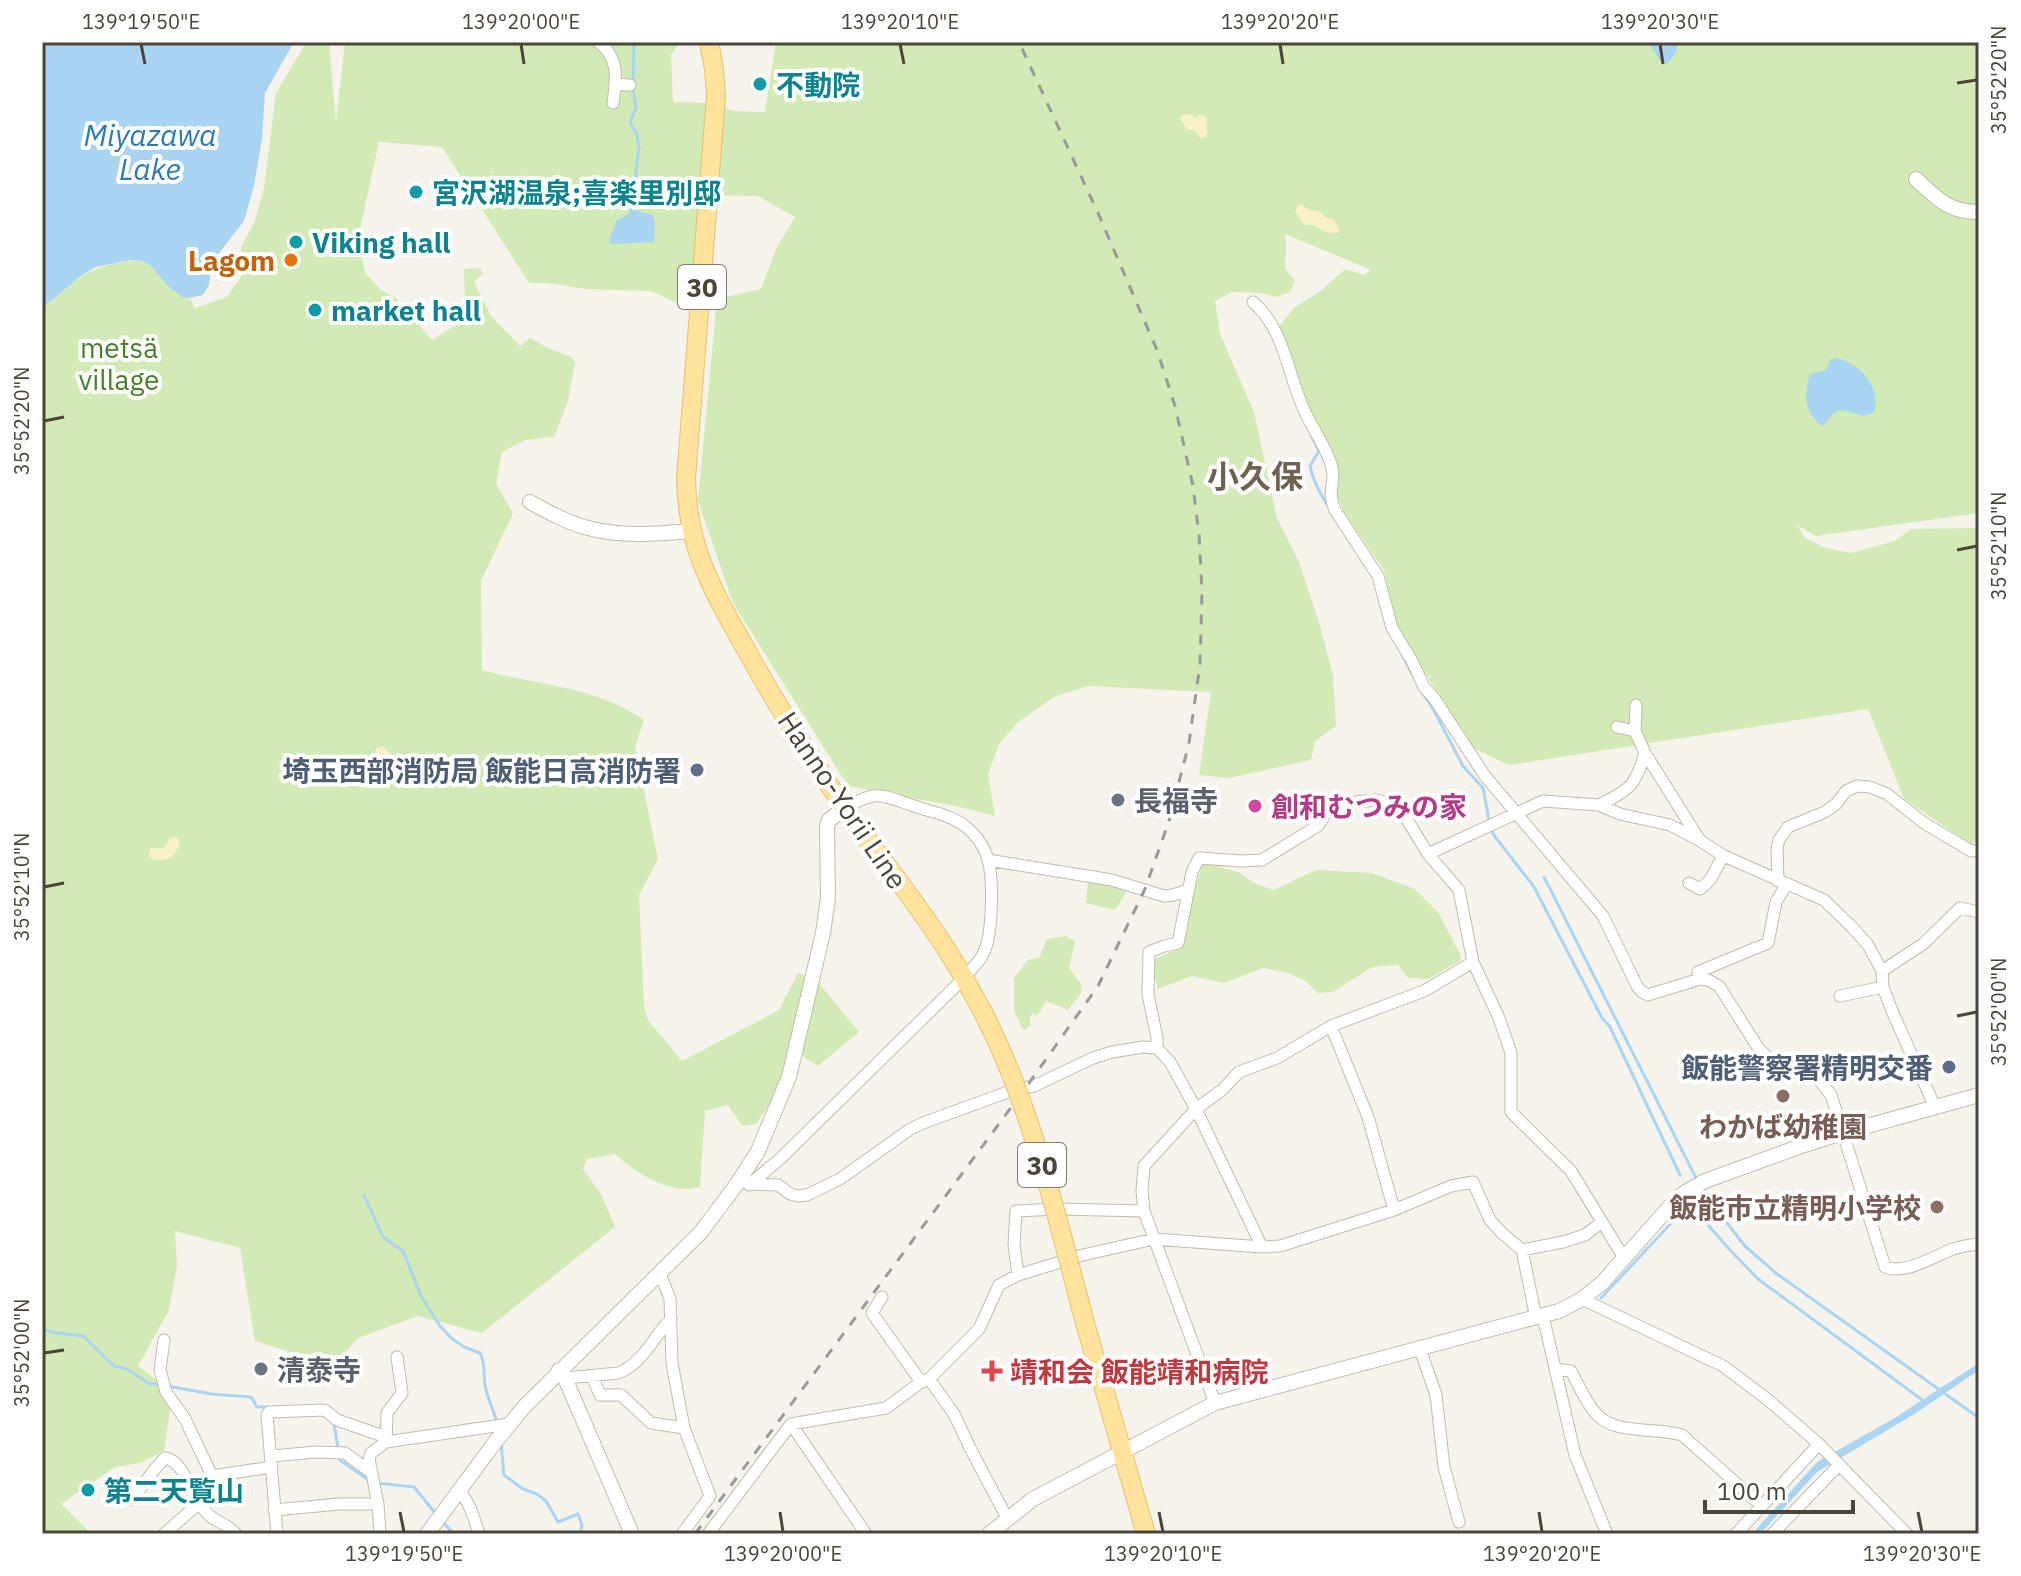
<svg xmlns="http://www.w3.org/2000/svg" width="2021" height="1576" viewBox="0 0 2021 1576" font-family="'IBM Plex Sans','Noto Sans JP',sans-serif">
<rect width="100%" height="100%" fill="#f6f3ec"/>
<path fill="#d2eab5" d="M345,42H680L671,55L673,102L707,103L734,111L765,112L776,42H1979V513L1816,536L1797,525L1805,538L1826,548L1851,553L1895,541L1911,529L1979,528V840L1971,844L1904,799L1868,709L1509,765L1471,747L1398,629L1384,570L1345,514L1337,495L1339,482L1335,461L1271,336L1294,308L1323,289L1345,269L1364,275L1371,270L1285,234L1286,247L1285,268L1295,281L1290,292L1277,297L1261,293L1232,292L1215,301L1220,334L1254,412L1277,518L1299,562L1320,626L1333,675L1336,726L1315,741L1311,760L1229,778L1199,775L1211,692L1088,686L1054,697L1017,723L999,744L988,774L995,816L960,807L848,786L733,603L698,501L717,299L761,289L776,249L795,217L758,196L700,195L689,309L651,291L585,289L548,283H529L442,147L379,142L358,239L365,273L380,289L397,299L432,340L464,320L465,303L464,269L479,268L483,273L474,282L491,316L520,346L530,338L550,349L572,357L575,362L568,401L554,437L525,440L502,452L496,484L513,513L481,581L482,670C536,685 596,686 644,720L635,746L658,859L639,895L644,1007L648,1020L682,1061L779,1010L798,973L817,981L859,1032L818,1066L802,1056L756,1124L742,1126L728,1105L705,1111L700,1187C670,1195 637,1174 615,1154L587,1159L583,1169L601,1194L615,1227L482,1333L418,1316L358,1338L333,1366L255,1341L240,1248L175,1231L177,1266L169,1310L138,1366L173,1392L164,1451L140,1463L115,1467L61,1504L92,1534H42V308C71,284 84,268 123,262C134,260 143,259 153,267C166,277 171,295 190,298L195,308L227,297L241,277V247L254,223L264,188L276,93L306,43L329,45L336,122Z
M1203,862L1238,872L1256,884L1274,890L1316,870L1372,873L1415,889L1438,912L1461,956L1460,961L1428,979L1408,978L1398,965L1372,967L1333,992L1318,993L1306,981L1289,973L1263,968L1224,983L1192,976L1158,989L1154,975L1153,960L1177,949Z
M1088,880L1125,887L1127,891L1115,910L1086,903Z
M1066,936L1075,941L1069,968L1082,986L1080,995L1068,1010L1046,1001L1037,1016L1033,1013L1030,1017V1026L1024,1031L1014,1011V978L1028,960L1039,958L1047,939Z"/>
<path fill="#f9efc9" d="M1183,114L1187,115L1190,114L1196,118L1199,115H1204L1207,121L1206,128L1208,132L1206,137L1200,138L1194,130H1187L1180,119Z
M1298,205H1303L1308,210L1320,211L1326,218L1333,219L1339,229V232C1333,235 1319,231 1315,225H1304L1295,211Z
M383,746L390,753L389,761L379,766L372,773L362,770L361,765L373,757L377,747Z
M176,837L179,839L180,845L171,858L156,861L149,857V851L151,848H164L169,839Z"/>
<path fill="#a9d4f2" d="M42,42H294L265,93L262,139L254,186L244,221L212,262L209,285L203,295L190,298L182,297L168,286L150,265L142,261L131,260L96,267L81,276L42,308Z
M1648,42H1677L1678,43L1676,52L1668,63L1661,62Z
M635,210L653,215L655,224L654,242L610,244L609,241L616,221Z
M1837,358C1859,363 1882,387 1874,412C1858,422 1848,406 1836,412C1830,415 1828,422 1822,426C1803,410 1804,397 1810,374L1826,370L1831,359Z
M1979,1363V1370L1916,1413L1817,1472L1760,1534H1752L1817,1462L1893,1419Z"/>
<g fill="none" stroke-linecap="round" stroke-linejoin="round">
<path stroke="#a9d4f2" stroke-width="3" d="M614,42L617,45L622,42
M631,213L639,147L637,135L630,122L636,108L633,88L634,42
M1311,435L1319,451L1310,466C1313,482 1320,494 1329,507
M1403,656L1412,674
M1421,691L1432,707L1463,766L1483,788L1489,820
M1491,827L1493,834L1534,887L1602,1018L1610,1027L1680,1175
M1544,877L1696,1178
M1703,1190L1715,1208L1745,1246L1777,1274L1979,1418
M364,1195L383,1237L403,1251L421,1296L440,1326L451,1338L464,1347L480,1353C486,1364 483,1373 485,1385C487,1398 494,1410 497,1423
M1601,1298L1688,1205L1694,1204L1709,1226L1729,1249L1758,1279L1925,1402
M42,1327L50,1332L83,1336L114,1366L127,1369L148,1383L160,1385
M167,1386L212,1394L251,1397L257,1407H269
M334,1424L338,1448
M501,1442L504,1475L523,1489L537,1494L546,1501L558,1522L578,1514L582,1525L580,1534
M340,1455V1460L370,1481
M377,1483L414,1487L436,1514
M444,1523L454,1534"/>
<defs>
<path id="minor" d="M598,42C620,57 616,80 613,103
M615,84L630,85
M1253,302C1285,329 1288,377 1305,412C1312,428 1329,452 1332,468C1336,485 1326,489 1335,510L1378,576L1392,628L1412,661L1424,687L1434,698L1485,776L1603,916L1637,986L1642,992L1648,995L1700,979L1708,980L1719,986L1759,1049L1769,1058L1809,1072L1820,1081L1831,1095L1885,1267C1906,1275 1934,1256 1953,1249C1962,1246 1970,1245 1979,1244
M1636,705L1635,731L1645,753L1699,839
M1617,727L1635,731
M1599,805C1630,789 1635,787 1645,753
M1428,854L1543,801L1599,805L1620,814L1670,825L1699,840L1724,856L1824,900L1852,927L1868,945L1882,971L1883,987L1892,1011L1935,1107
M988,860L1112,880L1164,896L1173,895L1188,890
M1778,881L1777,848L1779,840L1788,827L1825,812L1836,804L1846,791L1857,786L1870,787L1887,794L1924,823L1971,851L1979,850
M1689,883L1700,889C1716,878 1713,869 1724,856
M1882,971L1923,944L1960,908L1979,912
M1700,979L1698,972L1768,943L1776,902L1786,885
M1840,996L1883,987
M1331,1026L1368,1117L1394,1210
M1157,1048V1038L1148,994L1149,952L1164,946L1178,943L1192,872L1199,858L1241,861L1262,860L1319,825L1327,810L1338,804L1375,800L1389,803L1400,808L1428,854L1459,890L1473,962L1499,1018L1511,1053V1112L1571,1171L1624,1258
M751,1184L778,1185L790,1194L798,1196L807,1195L840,1179L909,1130L923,1123L1016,1089L1034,1086L1093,1058L1112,1052L1143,1047L1157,1048L1170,1062L1196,1109L1262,1247L1280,1246L1394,1210L1451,1186L1473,1182L1490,1220L1502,1233L1522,1250L1536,1318
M749,1185L781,1158L964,978C970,970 979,963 983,954C993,936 994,876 987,856C983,845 975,834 966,827C952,815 931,812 914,806C881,795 877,789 845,808
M1522,1250L1563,1242L1585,1235L1602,1222
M660,1274L670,1299L672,1363L684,1428L710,1496L682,1534
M1018,1275L1014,1244L1016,1211L1058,1209L1144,1211
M882,1297L872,1313L921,1382
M1582,1299L1723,1366L1767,1399L1819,1444L1907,1534
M1543,1316L1575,1455L1607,1534
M164,1340L160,1370L166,1392L185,1419L212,1476L272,1467
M1420,1349L1436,1395L1444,1467L1459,1522
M1555,1369L1571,1371C1578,1384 1584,1398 1593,1410C1612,1437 1654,1426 1682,1435L1762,1506
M592,1376L600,1395H621L651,1423L684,1428
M565,1378L618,1373C643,1364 653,1337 671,1319
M929,1379L954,1414L971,1450L1007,1518
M1215,1403L1144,1211L1142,1191L1144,1166L1196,1109L1222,1090L1239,1072L1277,1058L1331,1026L1424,991L1473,962
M791,1424L866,1534
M386,1442L509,1424
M272,1456L316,1452L345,1453L372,1473
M459,1490C470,1503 474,1518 479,1534
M131,1499C144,1486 152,1470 165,1458C183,1461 189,1488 198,1502C202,1507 206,1513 210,1516C219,1523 229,1525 236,1534
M274,1510L339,1504H378
M164,1534L204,1499L212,1476
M277,1534L267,1415L269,1412L325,1410L337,1420L386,1437
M380,1534L378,1504L369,1459L371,1453L386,1442L387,1413L402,1393L397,1357
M708,1534L791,1424L886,1408L921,1382L929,1379L979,1329L999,1285L1018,1275L1083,1255L1154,1239L1262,1247
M1736,1534L1819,1444
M1772,1534L1839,1465"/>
<path id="tertiary" d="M1916,179C1938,199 1948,212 1979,212
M530,502C548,512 568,523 588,528C621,537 658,534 691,531
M559,1370L565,1378L632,1534
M427,1534L496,1441L524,1407L701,1232L737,1184L758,1151L789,1077L823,933L828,898L827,826L829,820L845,808
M989,1534L1033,1499L1215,1403L1559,1311L1582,1299L1602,1283L1672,1204L1684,1193L1705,1181L1804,1145L1842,1133L1979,1095"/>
<path id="primary" d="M709,42L714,69L716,96L686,478C687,550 714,592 748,653C777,706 810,757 844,807C878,856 918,903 950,955C962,973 972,993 983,1012
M1085,1323L1146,1534"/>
</defs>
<use href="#minor" stroke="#c2bbae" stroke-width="13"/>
<use href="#tertiary" stroke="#c2bbae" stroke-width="16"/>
<use href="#primary" stroke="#e6c16a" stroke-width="20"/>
<use href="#minor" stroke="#fff" stroke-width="11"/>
<use href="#tertiary" stroke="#fff" stroke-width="14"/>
<use href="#primary" stroke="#ffe39c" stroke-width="18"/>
<path stroke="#9a9a9a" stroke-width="3" stroke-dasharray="10 10" stroke-linecap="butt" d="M695,1534L1027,1086L1098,986L1145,889L1169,821L1189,743L1200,664L1202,591L1199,535L1193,486L1175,406L1157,350L1098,213L1019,42"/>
<defs>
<path id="primary-bridge" d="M983,1012C1033,1110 1057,1218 1085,1323"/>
</defs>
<use href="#primary-bridge" stroke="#e6c16a" stroke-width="20" stroke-linecap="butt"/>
<use href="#primary-bridge" stroke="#ffe39c" stroke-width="18"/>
</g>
<path fill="none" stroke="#4b4439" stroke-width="3" d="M141,44L145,64M521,44L524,64M900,44L904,64M1280,44L1283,64M1660,44L1663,64M1957,83L1977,80M44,421L64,417M1957,550L1977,546M44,887L64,883M1957,1016L1977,1012M44,1353L64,1350M400,1512L404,1532M780,1512L783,1532M1159,1512L1163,1532M1539,1512L1542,1532M1918,1512L1922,1532"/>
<g fill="#0f9aa8" stroke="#fff" stroke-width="3">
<circle cx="760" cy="84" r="8"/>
<circle cx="416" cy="192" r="8"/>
<circle cx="296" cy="242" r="8"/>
<circle cx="315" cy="310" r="8"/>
<circle cx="88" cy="1490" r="8"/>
</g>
<circle fill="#e8710a" stroke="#fff" stroke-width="3" cx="291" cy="260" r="8"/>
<g fill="#5c6f8a" stroke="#fff" stroke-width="3">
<circle cx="697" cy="770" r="8"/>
<circle cx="1949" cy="1067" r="8"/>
</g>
<g fill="#6b7280" stroke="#fff" stroke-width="3">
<circle cx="1118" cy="800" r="8"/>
<circle cx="261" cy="1369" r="8"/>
</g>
<circle fill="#d1479c" stroke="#fff" stroke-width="3" cx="1255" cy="806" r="8"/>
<g fill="#8d6e63" stroke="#fff" stroke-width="3">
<circle cx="1783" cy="1096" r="8"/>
<circle cx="1937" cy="1207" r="8"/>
</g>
<path fill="#e0444e" stroke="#fff" stroke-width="3" d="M988 1359h8v8h8v8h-8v8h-8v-8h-8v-8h8z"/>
<g text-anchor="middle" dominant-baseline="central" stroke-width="8" stroke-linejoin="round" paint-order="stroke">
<g fill="#fff" stroke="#817c74" stroke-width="2">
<rect x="678" y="265" width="48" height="44" rx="6"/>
<rect x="1018" y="1143" width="48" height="44" rx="6"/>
</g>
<g font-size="26" font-weight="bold" fill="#4b4439">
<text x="702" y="287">30</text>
<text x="1042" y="1165">30</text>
</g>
<g font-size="28" font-weight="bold" fill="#0d838f" stroke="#fff" text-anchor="start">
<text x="776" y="84">不動院</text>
<text x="432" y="192">宮沢湖温泉;喜楽里別邸</text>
<text x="312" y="242">Viking hall</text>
<text x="331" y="310">market hall</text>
<text x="104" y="1490">第二天覧山</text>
</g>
<g font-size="28" font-weight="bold" fill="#c56008" stroke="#fff" text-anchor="end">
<text x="275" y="260">Lagom</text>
</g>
<g font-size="28" fill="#4a7f2a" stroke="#fff">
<text x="119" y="347">metsä<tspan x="119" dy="32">village</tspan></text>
</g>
<g font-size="28" font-weight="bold" fill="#4e5e75" stroke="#fff" text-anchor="end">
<text x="681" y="770">埼玉西部消防局 飯能日高消防署</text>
<text x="1933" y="1067">飯能警察署精明交番</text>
</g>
<g font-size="28" fill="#4b4439" stroke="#fff">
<text transform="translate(843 800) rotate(56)">Hanno-Yorii Line</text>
</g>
<g font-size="28" font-weight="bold" fill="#5b616d" stroke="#fff" text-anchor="start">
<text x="1134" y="800">長福寺</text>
<text x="277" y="1369">清泰寺</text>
</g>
<g font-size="28" font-weight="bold" fill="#b23c85" stroke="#fff" text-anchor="start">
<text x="1271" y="806">創和むつみの家</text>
</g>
<g font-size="28" font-weight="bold" fill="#785e54" stroke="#fff">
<text x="1783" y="1126">わかば幼稚園</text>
<text x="1921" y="1207" text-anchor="end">飯能市立精明小学校</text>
</g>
<g font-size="28" font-weight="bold" fill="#be3a42" stroke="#fff" text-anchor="start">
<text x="1010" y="1371">靖和会 飯能靖和病院</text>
</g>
<g font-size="30" font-style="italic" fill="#2e7ab2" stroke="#fff">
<text x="150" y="134">Miyazawa<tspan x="150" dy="34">Lake</tspan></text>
</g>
<g font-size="32" font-weight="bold" fill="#6e6250" stroke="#fff">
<text x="1255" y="476">小久保</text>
</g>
</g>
<rect width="2021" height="1576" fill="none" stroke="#ffffff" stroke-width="88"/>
<path d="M1705 1500v12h148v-12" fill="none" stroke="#4b4439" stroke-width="4"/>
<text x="1717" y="1500" font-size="24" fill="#4b4439" stroke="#ffffff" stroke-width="6" paint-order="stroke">100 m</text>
<rect x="44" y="44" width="1933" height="1488" fill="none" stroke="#4b4439" stroke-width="3"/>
<g font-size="20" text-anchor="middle" fill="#4b4439">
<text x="141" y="29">139°19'50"E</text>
<text x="521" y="29">139°20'00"E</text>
<text x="900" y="29">139°20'10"E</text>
<text x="1280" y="29">139°20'20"E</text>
<text x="1660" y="29">139°20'30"E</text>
<text transform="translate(1999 80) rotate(-90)" y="7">35°52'20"N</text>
<text transform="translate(22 421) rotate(-90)" y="7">35°52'20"N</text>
<text transform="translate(1999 546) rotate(-90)" y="7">35°52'10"N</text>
<text transform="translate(22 887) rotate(-90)" y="7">35°52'10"N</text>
<text transform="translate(1999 1012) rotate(-90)" y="7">35°52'00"N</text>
<text transform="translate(22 1353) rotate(-90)" y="7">35°52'00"N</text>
<text x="404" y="1561">139°19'50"E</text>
<text x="783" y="1561">139°20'00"E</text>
<text x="1163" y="1561">139°20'10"E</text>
<text x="1542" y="1561">139°20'20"E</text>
<text x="1922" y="1561">139°20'30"E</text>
</g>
</svg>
